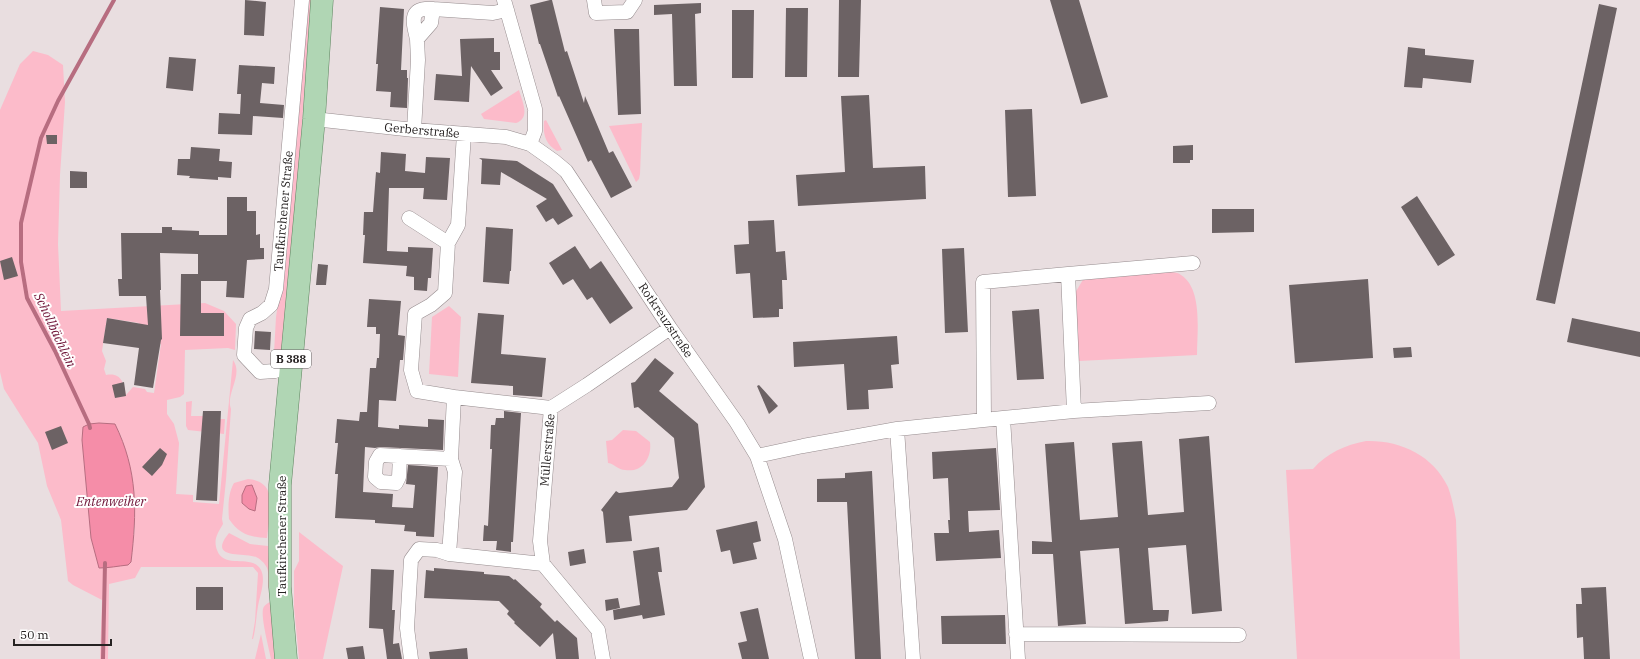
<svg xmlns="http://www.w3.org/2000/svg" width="1640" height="659" viewBox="0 0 1640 659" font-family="'IBM Plex Serif',serif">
<rect width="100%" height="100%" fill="#e9dee0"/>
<path fill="#fcbbca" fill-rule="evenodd" d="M306,0H311L286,342L284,354L274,353L276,317L282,278Z
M33,51L48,55L63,65L65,102L60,175L58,244L61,311L205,303L224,311L236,324L235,350L228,348L185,350L184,394L180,397L167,400V414L174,424L179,443L176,494L193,495V502L219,504L233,360C244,375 225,394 231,409L226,480L222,519L223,524C218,533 213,539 217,550C224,570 252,553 261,570C266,580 260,595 258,606C256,617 256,628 253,639H252L255,621L258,573L253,567H141L135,578L109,584L108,659H100L102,600L73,585L68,581L61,520L47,486L38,443L4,389L0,372V110L20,64ZM107,318L139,323L138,340L161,344L154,393L147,392L145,389L133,387L126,395C124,383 121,372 106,375L104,369L106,361L102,351ZM99,423L115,424L121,436L135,498V526L131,562L128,565L113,566L106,568L93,546L91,538L82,440L83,427Z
M519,90C522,101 531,118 516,123L484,119L481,114Z
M546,120L562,150L557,151C545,143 543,135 544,121Z
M642,123L640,174L639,179L636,182L609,126Z
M1166,272C1171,272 1178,272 1181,275C1203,289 1197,332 1197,355L1079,361L1075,293L1084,278Z
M449,306L461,317L458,377L429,374L432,317Z
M192,401L191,416H216L217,419H225L224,434L188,430L186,426V402Z
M623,430L636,431L650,442C652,457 643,473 625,470C618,470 615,464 608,463L606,441L612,440Z
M1366,441C1400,440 1433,455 1448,487C1452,498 1454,509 1456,520L1460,659H1297L1286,470L1313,469C1327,453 1345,445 1366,441Z
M248,479C281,482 269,516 267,538C249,537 239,534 229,519C228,507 228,493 234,483Z
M299,532L343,566L323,659H299L294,607V571L299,561Z
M229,533L250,544L268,546L271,589H269L268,586C268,580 269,573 267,568C265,563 260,559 256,557C243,552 207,560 229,533Z
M272,601L277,659H271C269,648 261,619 263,609C264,605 268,603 272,601Z
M261,634L266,659H255Z"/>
<path fill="#f58da8" stroke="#b76d80" d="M99,423L115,424C138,471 137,512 131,562L128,565C118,566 109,568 99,568L91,538L82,440L83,427L89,424Z
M252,485L257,498L255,511L249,509L242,503V495L246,486Z"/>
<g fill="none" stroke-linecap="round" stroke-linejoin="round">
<path stroke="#b76d80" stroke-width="4" d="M90,428L89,424L55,351L27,298L21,262V223L41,138L58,101L114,0
M103,659L105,563"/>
</g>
<path fill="#6c6264" d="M245,0L266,2L264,36L244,35Z
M550,0H552L565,52L567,51L584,103L585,96L609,153L613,151L632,187L611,198L591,160L588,162L559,96L558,97L540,44H539L530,5Z
M839,0H861L859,77H838Z
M1050,0H1079L1108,97L1081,104Z
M701,3V13L695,14L697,86H674L672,14L654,15V5Z
M1599,4L1617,8L1555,304L1536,300Z
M380,7L404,9L401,70H407V78H408L407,108L390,107L391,92L376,91L378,64H376Z
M786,8H808L807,77H785Z
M732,10H754L753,78H732Z
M614,29H639L641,114L618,115Z
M494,38V52H500V70H491L503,88L491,96L471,66L469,102L434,100L436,74L462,76L460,39Z
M1408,47L1425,49V55L1474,60L1471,83L1423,78L1422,88L1404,87Z
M169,57L196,59L193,91L166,88Z
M239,65L275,67L274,84L262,83L260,103L284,105L283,118L253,116L252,135L218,134L219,113L240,114L241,94H237Z
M869,95L873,168L925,166L926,199L798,206L796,175L845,172L841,96Z
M1032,109L1036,196L1008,197L1005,110Z
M46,135H57V144H47Z
M1193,145V160H1190V163H1173V146Z
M191,147L220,149L219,161L232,162L231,178L218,177V180L189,178L190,176L177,175L178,159H190Z
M381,152L406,154L405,171L425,173L426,157L450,158L447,200L423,199L424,188H389L387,251L408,252V247L433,248L431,278H428L427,291L414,290V277L406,276L407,266L363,263L365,235H363L364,212H373L376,172L380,173Z
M479,158L517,161L553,184L573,216L558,225L553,218L546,222L536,206L547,199L501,172L500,185L481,184L482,160Z
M70,171L87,172V188H70Z
M1417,196L1455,255L1438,266L1401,207Z
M227,197H247V211H256V235L260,234V248H264V259L247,260L244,298L226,297L227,281H201V313H224V336H180L181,274H198V254L160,253L161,290H160L162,339L161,340L153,388L134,385L139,348L103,343L107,318L148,325L146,296H119L118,279H122L121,233H162V227H172V230L199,231V235H227Z
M1212,209H1254V232L1212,233Z
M774,220L776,252L785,251L787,280H782L783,309H779V317L753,318L750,273L736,274L734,245L749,244L748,221Z
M486,227L513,229L511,271H510L509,284L483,282Z
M575,246L590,269L601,261L633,308L610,324L592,297L587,300L573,279L563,285L549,263Z
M964,248L968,332L945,333L942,249Z
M12,257L18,276L4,280L0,261Z
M318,264L328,265L326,285H316Z
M1368,279L1373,358L1295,363L1289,285Z
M369,299L401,301L398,335L405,336L403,360H400L399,371L396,401L379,400L378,427L399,429V425L428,427V419L444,420L443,450L380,447L375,448L365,447L363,492L393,494L392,507L413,508L415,485L406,484L408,465L438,467L434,537L416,536V532L404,531L405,525L375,523V520L335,518L338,474H335L338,443H335L337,419L359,421L360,412H367L370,368H376L377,358H379L380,334H376V327H367Z
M1039,309L1044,379L1017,380L1012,311Z
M478,313L504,315L501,354L546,358L542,397L513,395V386L471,383Z
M1572,318L1640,332V357L1567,342Z
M255,331L271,332L270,350L254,349Z
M897,336L899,364L891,365L893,388L868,390L869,409L847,410L844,364L794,367L793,342Z
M1411,347L1412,357L1394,358L1393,348Z
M655,358L674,373L659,391L698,424L705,487L687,510L629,516L632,541L606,543L603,512L601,510L616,491L619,493L672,487L679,478L674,438L638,407L634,408L631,383L635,382Z
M124,382L126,396L115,398L112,385Z
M759,385L778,406L769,414L757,386Z
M203,411H221L217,501L196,500Z
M504,411L521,413L513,542H511V552L496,550L497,541H483L484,525L488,526L492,449H490L491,425H495L496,418H504Z
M61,426L68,443L52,450L45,432Z
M1209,436L1222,611L1192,614L1186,545L1148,548L1153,610H1169L1168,621L1125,624L1119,548L1080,551L1086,624L1058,626L1053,554H1032V541L1052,542L1045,444L1074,442L1080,520L1118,517L1112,443L1142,441L1148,515L1184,512L1179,439Z
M160,448L167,454L162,465L152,476L142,467Z
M996,448L1000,510L968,511L969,532L999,530L1001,558L936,561L934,533H949L948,520H950L948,478L933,479L932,452Z
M872,471L881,659H855L847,502H817V479L845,478V473Z
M757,521L761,541L753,543L757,559L733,564L730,550L721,552L716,530Z
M659,547L662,572H658L665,615L643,619L642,615L614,620L613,610L640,605L633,551Z
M584,549L586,563L570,566L568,552Z
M434,568L484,572V574L509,576L514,580L515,579L542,604L540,607L555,622L557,620L577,638L579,659H556L553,633L540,647L514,623L515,622L507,614L509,611L499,601L424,598L426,570L434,571Z
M371,569L394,570L392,610H395L393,644L399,643L402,659H387L383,629L369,628Z
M196,587H223V610H196Z
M1606,587L1610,659H1584L1583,637L1577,638L1576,604H1582L1581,588Z
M618,598L620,608L606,611L605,600Z
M758,608L769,659H742L738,643L747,641L740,612Z
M1005,615L1006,644H942L941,616Z
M363,646L365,659H348L346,648Z
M467,648L468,659H430L429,652Z"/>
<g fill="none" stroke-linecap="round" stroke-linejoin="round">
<defs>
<path id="minor" d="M504,0L535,109V131L530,144
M594,0L596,13L627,12L635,0
M433,9L431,23L417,39C413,22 408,7 433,9L493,13L507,10
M314,119L414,130L506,137L530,144L554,161L566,171L670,328L737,423L757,456L785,539L811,659
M414,130L418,60L417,39
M409,218L448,243
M290,366L275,371L260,372L244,355L246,328L250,319L262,313L271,305L276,289L302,0
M454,397L551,408
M551,408L540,541L543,564L598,630L603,659
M551,408L587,385L670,328
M1074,411L1068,274L1193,263
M984,420L983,282L1068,274
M897,429L913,659
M400,456L399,477L396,483L381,482L375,477L376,462L380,455L451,459
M757,456L803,446L897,429L1003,418
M449,554L543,564
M1016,634L1239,635
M411,659L407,628L411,560L419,549L437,550L449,554L455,472L451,459L454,397L417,391L411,370L415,314L431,305L445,293L448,243L458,225L464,134
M1018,659L1003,418L1074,411L1209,403"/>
<path id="primary" d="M286,659L280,587V485L314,119L322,0"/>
</defs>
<use href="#minor" stroke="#968c8e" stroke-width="15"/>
<use href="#primary" stroke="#5e8560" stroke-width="23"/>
<use href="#minor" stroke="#fff" stroke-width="14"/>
<use href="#primary" stroke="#b0d6b4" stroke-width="22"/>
</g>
<g text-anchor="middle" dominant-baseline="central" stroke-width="4" stroke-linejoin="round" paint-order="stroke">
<rect fill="#fff" stroke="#676464" stroke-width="1" x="271" y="350" width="40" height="18" rx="3"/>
<g font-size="11" font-weight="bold" fill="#262222">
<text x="291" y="359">B 388</text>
</g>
<g font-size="12" fill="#262222" stroke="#fff">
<text transform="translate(422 130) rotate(5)">Gerberstraße</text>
<text transform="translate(283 211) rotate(-85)">Taufkirchener Straße</text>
<text transform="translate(666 320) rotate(56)">Rotkreuzstraße</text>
<text transform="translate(547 450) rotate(-85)">Müllerstraße</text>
<text transform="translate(281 536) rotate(-90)">Taufkirchener Straße</text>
</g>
<g font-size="13" font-style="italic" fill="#6f1437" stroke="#fff">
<text transform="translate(55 330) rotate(65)">Schollbächlein</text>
<text x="111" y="501">Entenweiher</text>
</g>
</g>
<path d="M14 639v6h97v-6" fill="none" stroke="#262222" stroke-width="2"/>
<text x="20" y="639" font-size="12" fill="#262222" stroke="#ffffff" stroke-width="3" paint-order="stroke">50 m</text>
</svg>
